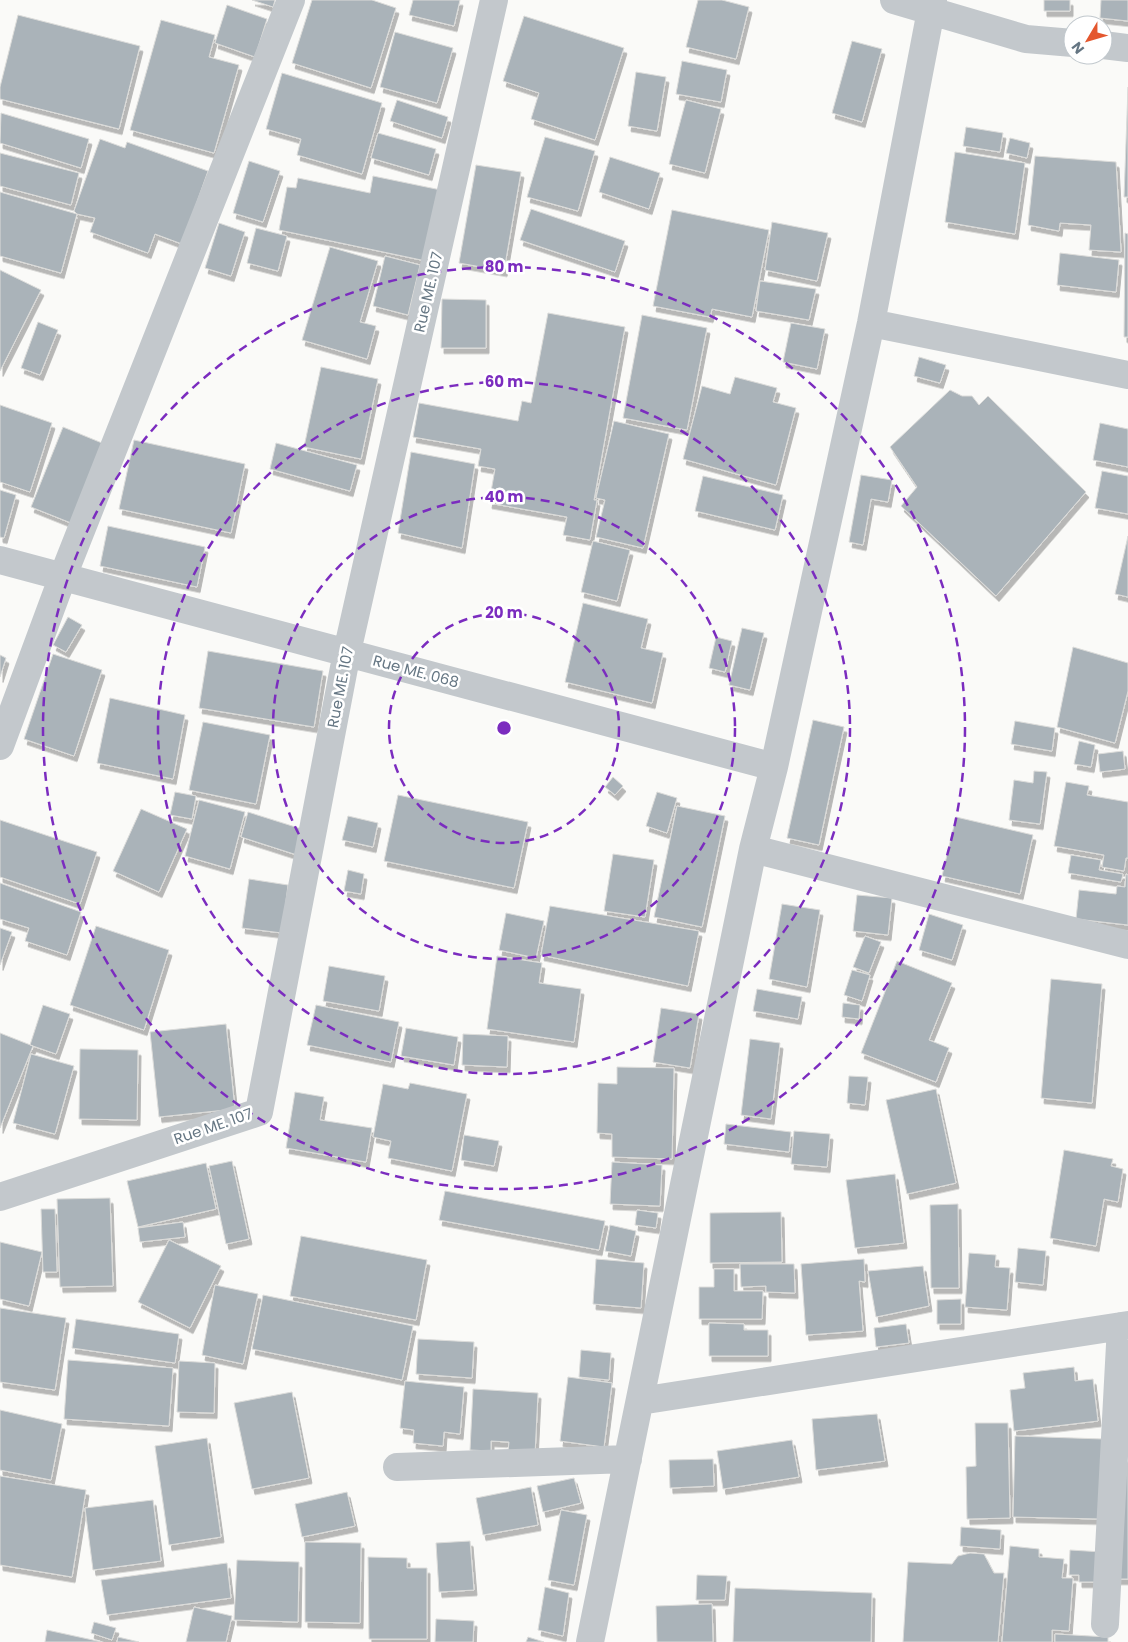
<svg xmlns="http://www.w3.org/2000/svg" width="1128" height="1642" viewBox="0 0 1128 1642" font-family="Poppins,sans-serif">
<defs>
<filter id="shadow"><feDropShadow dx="3" dy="5.5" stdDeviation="0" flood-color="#0004"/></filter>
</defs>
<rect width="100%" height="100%" fill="#fafaf8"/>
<path fill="#aab3b9" stroke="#dcdcda" filter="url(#shadow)" d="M252,0H275L273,7Z
M312,0H372L396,8L371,88L292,63Z
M413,0H460L454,26L409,15Z
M698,0H722L749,7L736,59L686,47Z
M1044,0H1070V11H1044Z
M1101,0H1128V21L1100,18Z
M227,5L267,19L255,57L215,43Z
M18,15L140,46L119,129L0,99V87Z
M524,16L624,48L595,140L531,119L539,93L503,81Z
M161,20L215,35L209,57L239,65L214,153L130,130Z
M395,32L453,48L437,103L380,87Z
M852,41L882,49L862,122L832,113Z
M682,61L727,70L721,102L676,94Z
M636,72L666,77L657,131L628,126Z
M282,73L382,103L362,174L297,155L301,139L266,129Z
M1128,87V197H1124Z
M397,100L448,117L442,138L390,121Z
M686,100L721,109L705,173L669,164Z
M1,113L89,139L81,168L0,143Z
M966,127L1003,133L1000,152L963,146Z
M378,133L436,149L429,175L371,158Z
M545,137L595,151L578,211L527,197Z
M1010,138L1030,143L1027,158L1006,153Z
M100,139L125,148L127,142L208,171L182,244L155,234L148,253L90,232L95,218L77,214L74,211Z
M955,152L1025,163L1015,234L945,222Z
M0,153L79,173L71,205L0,186Z
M1035,156L1116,162L1121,252L1089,250L1091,225L1060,223L1059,231L1028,225Z
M610,157L660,173L649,209L599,192Z
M249,161L280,171L263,222L233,213Z
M476,165L521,172L504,271L459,263Z
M373,176L441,190L426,261L279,230L287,187L296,188L298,178L370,193Z
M0,192L77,214L61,273L0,256Z
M531,209L625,241L615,272L520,240Z
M672,210L769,230L752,317L712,309L710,317L653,306Z
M772,222L828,233L817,281L765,270Z
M219,223L245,232L231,276L205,268Z
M256,228L287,236L278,271L247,263Z
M1125,233L1128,234V337H1124Z
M330,247L378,261L360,322L376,326L367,359L302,340Z
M1060,253L1119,260L1116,292L1057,285Z
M385,256L420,265L408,315L373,306Z
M0,270L41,290L0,371Z
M760,281L816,289L809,320L756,311Z
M442,299L486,300V348H441Z
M548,313L625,327L594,500H597L590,540L563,535L567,517L489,503L495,469L478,466L481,449L413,437L419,403L518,421L522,401L531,403Z
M642,315L707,328L687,430L623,418Z
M38,322L58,330L40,375L21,368Z
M791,323L825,329L817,369L783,362Z
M919,357L946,365L940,383L914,376Z
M321,367L378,379L361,459L304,447Z
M735,377L777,388L773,402L796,408L776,485L683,459L702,386L730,394Z
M950,390L962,396H972L979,405L988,396L1086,492L996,596L901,506L917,487L890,447Z
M0,405L52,423L30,492L0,482Z
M614,421L669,434L643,548L596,537L605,500L596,498Z
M1100,423L1128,429V467L1093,460Z
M63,427L102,443L71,523L31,507Z
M134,440L245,464L231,533L119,509Z
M276,443L357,465L350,491L270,469Z
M411,452L475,464L462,548L398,533Z
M1102,471L1128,476V514L1095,508Z
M861,475L892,480L888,502L871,499L863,545L849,542Z
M703,476L783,495L775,530L695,511Z
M0,490L16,495L4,538L0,537Z
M108,526L205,547L197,587L100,566Z
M1128,536V597L1115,594Z
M593,541L630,550L617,601L581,592Z
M583,603L648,619L641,648L663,653L652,703L565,682Z
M68,617L82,625L66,652L53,645Z
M742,628L764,633L750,690L729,685Z
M716,637L732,641L725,672L709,668Z
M1073,647L1128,663V691L1115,743L1057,727Z
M208,651L323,671L314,727L199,708Z
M53,654L102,670L74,756L24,739Z
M0,655L6,658L0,677Z
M110,698L185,715L173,779L97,763Z
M813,720L844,727L819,845L787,838Z
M1015,721L1055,728L1052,751L1011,744Z
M203,722L270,735L256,804L189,790Z
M1079,741L1095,745L1091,767L1074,764Z
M1123,751L1125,769L1100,772L1098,754Z
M1034,771L1047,772L1040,824L1009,820L1014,780L1033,783Z
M613,777L623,786L615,795L605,787Z
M1066,782L1089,786L1087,795L1128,802V858H1126L1124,871L1102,867L1104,855L1054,846Z
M175,792L196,796L192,819L170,815Z
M657,792L677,798L667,833L646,826Z
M398,795L528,822L514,888L384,861Z
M199,800L245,812L230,869L185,856Z
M677,806L725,816L702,927L654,917Z
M141,809L187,829L159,892L113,871Z
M248,812L305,830L297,855L241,837Z
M348,816L378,823L373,847L342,840Z
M956,817L1033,835L1020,894L942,876Z
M0,820L97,852L80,904L0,877Z
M613,854L654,860L645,917L604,911Z
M1071,855L1101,860L1099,870L1123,874L1121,882L1068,873Z
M348,870L364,874L361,894L344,891Z
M1126,874L1128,875V925L1076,919L1079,890L1116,894L1117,886L1125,887Z
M249,879L288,885L282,933L242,928Z
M0,883L81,912L67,955L25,941L29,928L0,919Z
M857,895L892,898L888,935L853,931Z
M782,904L820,910L807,987L769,979Z
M550,906L699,931L688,986L541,955Z
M506,913L544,921L536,958L499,950Z
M929,914L963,925L952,960L919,950Z
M96,926L169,950L144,1030L70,1005Z
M0,928L12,932L0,965Z
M865,936L881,942L869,973L853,967Z
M497,956L542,963L539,983L581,989L574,1042L487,1029Z
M897,961L952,983L929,1040L949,1048L936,1082L861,1053Z
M329,966L385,976L379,1011L323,1001Z
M852,970L870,975L862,1001L844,995Z
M1051,979L1102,984L1092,1103L1041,1098Z
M757,989L802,997L798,1019L753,1011Z
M843,1003L860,1005L859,1019L842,1017Z
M43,1005L70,1014L56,1054L30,1045Z
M316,1005L399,1022L391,1062L307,1045Z
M661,1008L699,1014L690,1068L653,1062Z
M226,1024L235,1109L159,1117L150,1032Z
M406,1028L458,1037L454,1065L401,1056Z
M0,1033L33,1046L0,1128Z
M463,1034L508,1036L507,1067L462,1065Z
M750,1039L780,1043L771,1119L741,1115Z
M80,1049L138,1050L137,1120L79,1119Z
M31,1054L74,1066L55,1134L13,1123Z
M617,1067L674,1068L672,1159L612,1157V1134L597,1133L598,1083L617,1084Z
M849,1076L868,1077L865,1105L847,1103Z
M410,1083L467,1094L452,1171L388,1158L391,1141L373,1137L383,1084L408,1089Z
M936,1089L956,1183L907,1194L886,1100Z
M295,1092L324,1097L320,1120L372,1128L366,1162L286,1148Z
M726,1124L791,1132L789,1152L724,1144Z
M794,1131L830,1134L827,1167L791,1164Z
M464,1135L499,1141L494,1166L461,1160Z
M1064,1150L1113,1159L1111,1166L1123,1169L1118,1202L1104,1199L1096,1246L1050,1238Z
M232,1161L249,1239L226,1244L209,1166Z
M612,1162L662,1165L660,1206L610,1204Z
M206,1163L216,1209L138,1227L127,1181Z
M895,1174L904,1243L855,1248L846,1180Z
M445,1191L605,1221L599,1250L439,1220Z
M110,1198L113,1286L60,1287L57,1199Z
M958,1204L959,1288H931L930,1205Z
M41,1209H55L57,1272H43Z
M637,1210L658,1213L656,1228L635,1225Z
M781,1212L782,1262L710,1263V1213Z
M183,1222L185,1237L140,1242L138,1228Z
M610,1225L636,1231L631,1256L605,1251Z
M301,1236L427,1260L416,1320L290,1296Z
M169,1240L221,1266L190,1328L138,1302Z
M0,1242L42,1252L29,1306L0,1299Z
M1018,1248L1046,1251L1043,1285L1015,1282Z
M969,1253L996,1255L995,1267L1010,1268L1007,1310L965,1307Z
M596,1259L644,1263L641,1308L593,1304Z
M864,1259L865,1282L859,1281L863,1331L806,1335L801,1264Z
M740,1264H794L795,1293L766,1292V1286L741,1287Z
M923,1266L929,1306L876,1317L868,1271Z
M714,1269H734V1291H763L762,1319H699V1287H714Z
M215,1285L258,1294L243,1364L202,1355Z
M263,1295L413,1326L402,1380L252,1349Z
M961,1299V1324H937V1300Z
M0,1308L66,1318L55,1390L0,1382Z
M76,1319L179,1334L175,1363L72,1348Z
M709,1323L744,1324V1330H768V1356H709Z
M906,1324L909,1343L876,1347L874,1328Z
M418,1339L474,1342L472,1378L416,1374Z
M581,1350L611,1353L609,1380L579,1377Z
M68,1360L173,1368L169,1426L64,1419Z
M179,1361L215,1363L214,1413L177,1412Z
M1074,1367L1075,1381L1093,1379L1098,1421L1014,1431L1010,1390L1025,1388L1023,1373Z
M568,1377L612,1383L604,1447L560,1441Z
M405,1381L464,1387L460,1434L444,1432L443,1446L413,1443L414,1430L400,1428Z
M473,1389L538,1393L535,1454L508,1452L509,1442L491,1441V1451L470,1450Z
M292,1392L309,1478L252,1489L234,1403Z
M0,1410L62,1424L51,1480L0,1470Z
M877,1414L885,1461L816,1470L812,1419Z
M975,1423H1008L1010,1518L967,1519L966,1467L976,1466Z
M1015,1436L1103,1439L1101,1519L1013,1517Z
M207,1438L221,1537L169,1545L155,1446Z
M792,1440L799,1477L723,1489L717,1451Z
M713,1459L714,1486L670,1488L669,1460Z
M1123,1461L1128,1462V1579H1118Z
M0,1476L86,1490L72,1577L0,1565Z
M574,1478L581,1503L543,1512L537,1486Z
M531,1487L538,1525L483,1535L476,1498Z
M347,1492L355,1526L302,1537L295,1504Z
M153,1500L161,1561L93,1570L85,1508Z
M561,1510L587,1515L574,1585L548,1580Z
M961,1527L1001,1530L1000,1549L960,1546Z
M470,1541L474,1590L439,1592L436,1543Z
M305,1542L361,1543L360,1623L305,1622Z
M1010,1546L1039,1549V1557L1064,1559L1062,1578H1073L1069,1631L1052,1630V1642H1002Z
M1070,1550L1103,1552V1582H1079V1575H1069Z
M970,1553L984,1554L994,1573H1004L998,1642H903L908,1562L952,1564L958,1556Z
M368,1557L407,1558V1568H427V1639H369Z
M237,1560L299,1562L298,1622L234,1620Z
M227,1563L231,1598L107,1615L101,1580Z
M697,1575L727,1576L725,1600H696Z
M545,1587L569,1593L563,1636L538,1630Z
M735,1588L872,1593L871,1642H733Z
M712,1604L713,1642H657L656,1606Z
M194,1607L232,1616L226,1642H186Z
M436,1619L474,1621L473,1642H435Z
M94,1622L116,1628L112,1640L91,1633Z
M47,1630L102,1642H45Z
M1055,1634L1108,1637V1642H1055Z
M118,1637L139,1642H117Z
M528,1637L544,1642H526Z"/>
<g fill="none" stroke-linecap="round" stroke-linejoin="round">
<path stroke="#c3c8cc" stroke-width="28" d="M894,0L1026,39L1073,43
M1103,45L1128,48
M871,323L1128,375
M0,560L774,767
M0,746L63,576L291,0
M753,849L1128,945
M0,1197L259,1112L347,652L494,0
M640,1401L1128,1325
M397,1467L628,1459
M1105,1624L1121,1326
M590,1642L753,849L774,767L871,323L933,0"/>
</g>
<g fill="none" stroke="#7b2cbf" stroke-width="2.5" stroke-dasharray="9 6">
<circle cx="504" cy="728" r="115"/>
<circle cx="504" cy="728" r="231"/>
<circle cx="504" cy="728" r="346"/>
<circle cx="504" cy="728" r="461"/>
</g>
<g text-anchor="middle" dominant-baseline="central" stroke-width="5" stroke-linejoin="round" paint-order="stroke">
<g font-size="15" fill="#657683" stroke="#fff">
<text transform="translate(428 292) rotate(-77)">Rue ME. 107</text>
<text transform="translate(416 671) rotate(15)">Rue ME. 068</text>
<text transform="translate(340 687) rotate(-79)">Rue ME. 107</text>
<text transform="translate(213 1126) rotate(-19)">Rue ME. 107</text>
</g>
</g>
<circle cx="504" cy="728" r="8" fill="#7b2cbf" stroke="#fff" stroke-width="2.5"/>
<g font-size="15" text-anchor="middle" font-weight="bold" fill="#7b2cbf" stroke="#fff" stroke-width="5" stroke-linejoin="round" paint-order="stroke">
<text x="504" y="272">80 m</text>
<text x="504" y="387">60 m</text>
<text x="504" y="502">40 m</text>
<text x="504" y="618">20 m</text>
</g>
<g transform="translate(1088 40) rotate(232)"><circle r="24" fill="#ffffff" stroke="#c1c8cd"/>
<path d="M0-4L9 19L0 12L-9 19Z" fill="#e4572e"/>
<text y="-8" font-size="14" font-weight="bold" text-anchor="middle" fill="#657683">N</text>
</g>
</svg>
